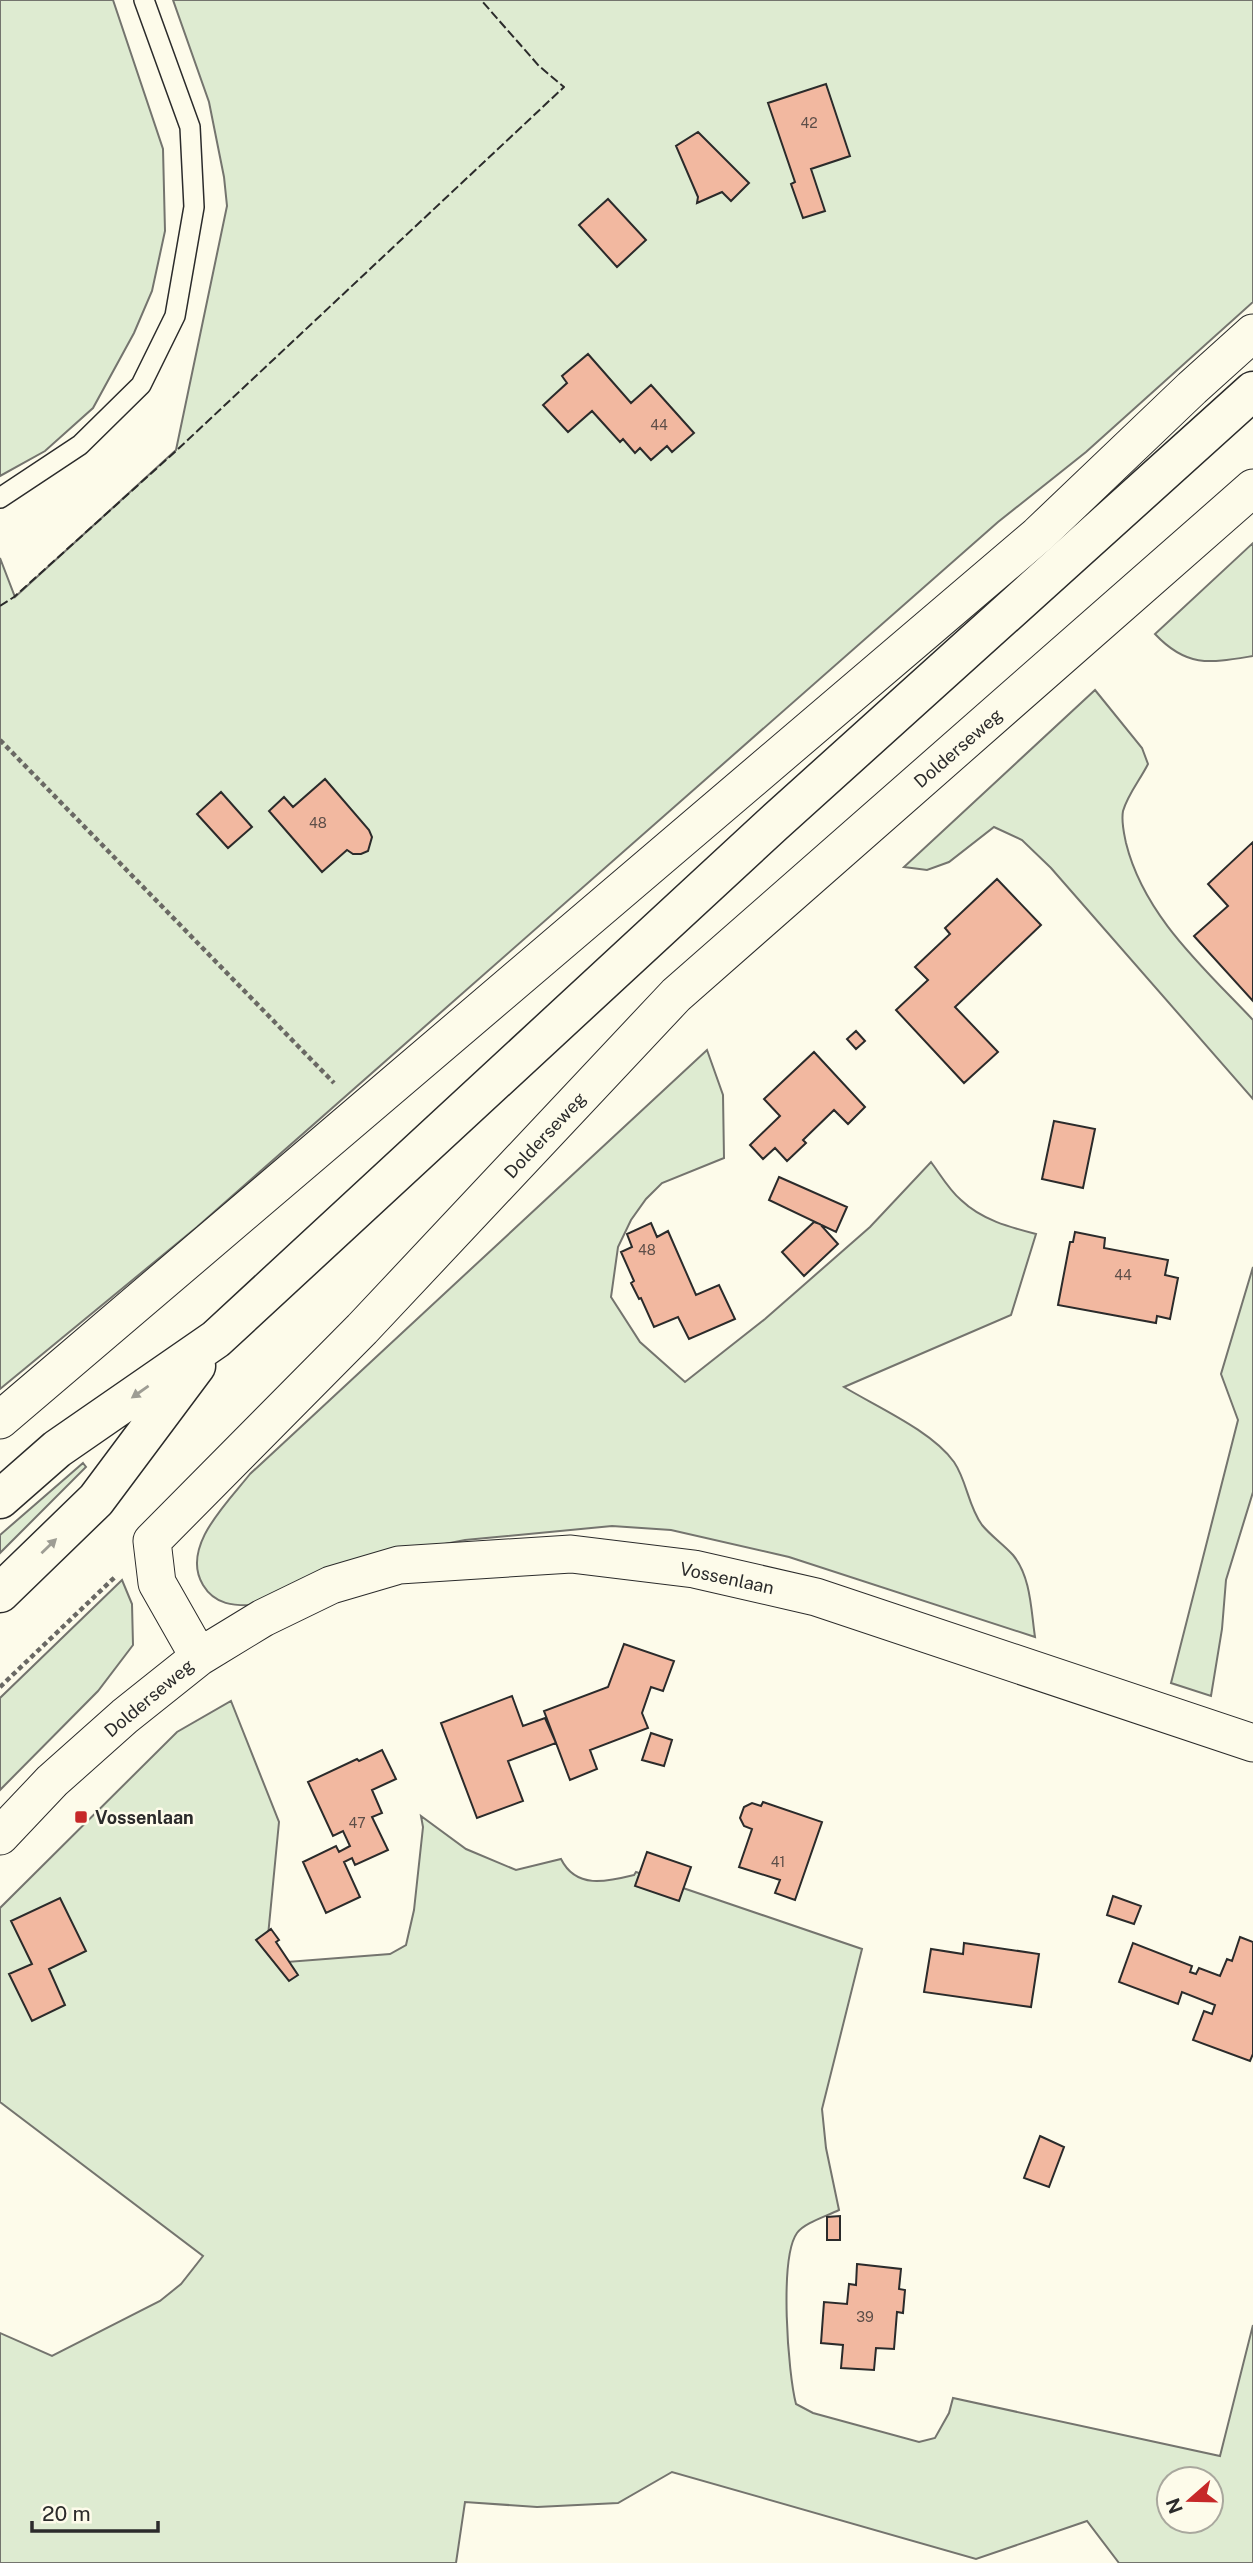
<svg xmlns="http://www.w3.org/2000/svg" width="1253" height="2563" viewBox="0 0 1253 2563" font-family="'Public Sans',sans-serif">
<rect width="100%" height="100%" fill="#fdfbea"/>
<path fill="#deebd1" stroke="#74746e" stroke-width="2" fill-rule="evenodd" d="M0,0H113L163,149L165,231L152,291L134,333L93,408L45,451L0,476Z
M173,0H1253V302L1086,452L998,522L197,1227L0,1389V558L15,597L176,450L227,206L224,177L209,102Z
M1253,543V656C1210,663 1187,668 1155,634Z
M1095,690L1142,748L1148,764C1140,780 1128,794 1123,811C1121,822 1124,833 1126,843C1144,916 1204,968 1253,1020V1099L1051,868L1022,840L994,827L949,862L927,870L904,867Z
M707,1050L723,1095L724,1158L662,1183L646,1199L631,1220L618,1247L611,1297L640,1342L685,1382L765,1319L870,1227L931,1162C940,1174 949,1190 961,1200C982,1220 1009,1227 1036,1234L1011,1315L844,1387C877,1407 932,1431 954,1462C967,1481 968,1506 982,1525C991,1536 1003,1544 1013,1555C1031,1577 1031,1610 1035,1637L789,1557L671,1530L612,1526L465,1540L394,1554L255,1605C234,1606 215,1605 203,1585C180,1547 228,1502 250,1474Z
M1253,1267V1492L1226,1580L1222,1629L1211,1696L1171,1683L1238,1420L1221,1374Z
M83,1463L86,1467L0,1553V1535Z
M122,1580L132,1604L133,1645L98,1691L0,1790V1698Z
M231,1701L279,1822L268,1936L287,1962L390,1954L406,1945L414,1910L423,1827L421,1816L466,1849L516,1870L561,1859C576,1889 606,1882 634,1875L636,1872L862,1949L822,2109L826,2148L839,2210C827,2216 804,2223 797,2233C779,2258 788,2374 796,2404L813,2413L919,2442L935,2438L949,2413L953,2398L1220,2456L1253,2325V2563H1119L1087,2521L976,2559L672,2472L618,2503L537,2507L465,2502L456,2563H0V2333L52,2356L160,2301L181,2284L203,2256L0,2102V1908L177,1732ZM1169,2479H1211V2521H1169Z"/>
<path fill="#f2b8a0" stroke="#2b2b2b" stroke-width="2" d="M826,84L850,156L811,169L825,211L803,218L791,184L795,182L768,103Z
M698,132L749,183L731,201L722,192L697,203L698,197L676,146Z
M608,199L646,240L617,267L579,225Z
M588,354L631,403L651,385L694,433L672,452L667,446L651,460L640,448L635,453L623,439L620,442L592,411L568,432L543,405L567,383L562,376Z
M325,779L369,830L372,837L368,851L361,854H353L347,850L322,872L269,811L284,797L293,807Z
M221,792L252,827L228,848L197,814Z
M1253,842V1001L1194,936L1228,906L1208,884Z
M997,879L1041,925L955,1007L998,1052L964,1083L896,1010L928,980L915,967L950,934L945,928Z
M856,1031L865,1041L856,1049L847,1039Z
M814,1052L865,1107L848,1124L834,1110L803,1140L806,1143L787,1161L775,1148L763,1159L750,1145L780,1116L764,1099Z
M1054,1121L1095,1129L1083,1188L1042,1179Z
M779,1177L847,1207L836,1232L769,1200Z
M814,1222L820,1224L838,1244L804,1276L782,1252Z
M651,1223L657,1237L668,1231L696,1295L719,1285L735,1319L689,1339L678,1317L654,1327L641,1298L639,1299L631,1283L634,1281L621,1252L632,1247L627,1234Z
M1075,1232L1105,1238L1104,1248L1168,1260L1165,1275L1178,1278L1170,1319L1157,1316L1156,1323L1058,1305L1070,1242H1073Z
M624,1644L674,1661L663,1691L651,1687L642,1713L648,1728L590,1750L597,1769L570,1780L544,1711L608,1687Z
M512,1696L523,1726L545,1718L556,1743L508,1761L523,1801L477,1818L441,1723Z
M651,1733L672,1740L664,1766L642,1760Z
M382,1750L396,1779L372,1790L382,1813L372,1817L388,1850L355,1865L352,1858L344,1862L360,1897L326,1913L303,1862L336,1846L339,1852L350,1846L343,1831L333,1836L308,1782L357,1759L359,1761Z
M763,1802L822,1822L795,1900L775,1893L780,1880L739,1867L752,1829L744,1826L740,1818L744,1807L752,1803L761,1806Z
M647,1852L691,1867L679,1901L635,1886Z
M1113,1896L1141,1906L1134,1924L1107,1915Z
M60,1898L86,1951L49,1969L65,2005L32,2021L9,1974L32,1964L11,1921Z
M271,1929L279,1940L276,1942L298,1975L289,1981L256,1940Z
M1240,1937L1253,1942V2054L1250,2061L1193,2040L1204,2011L1212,2014L1215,2005L1182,1992L1178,2004L1119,1982L1133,1943L1192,1966L1190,1972L1196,1974L1199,1968L1220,1976L1227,1959L1232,1961Z
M964,1943L1039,1954L1031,2007L924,1992L931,1949L963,1954Z
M1040,2136L1064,2147L1049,2187L1024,2178Z
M840,2216V2240H827V2217Z
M857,2264L901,2269L899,2289L905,2290L903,2313L897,2312L894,2349L876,2348L874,2370L841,2368L843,2345L821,2343L824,2302L847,2304L849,2284L856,2285Z"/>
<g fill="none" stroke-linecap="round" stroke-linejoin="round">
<defs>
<path id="lane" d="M0,498L80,445L141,385L175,316L194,207L190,127L144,0"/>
<path id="street" d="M0,1420L1038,535L1192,388L1253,333
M199,1657L157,1583L152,1541L362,1329L676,995L1253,488
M0,1836L52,1781L125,1716L199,1657L263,1618L331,1585L399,1565L571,1554L694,1569L816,1597L1253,1743"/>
<path id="primary" d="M0,1499L57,1449L216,1339L773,824L1253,391
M0,1593L96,1500L196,1366"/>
</defs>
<use href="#lane" stroke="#2b2b2b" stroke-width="22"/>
<use href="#street" stroke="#2b2b2b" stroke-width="39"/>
<use href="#primary" stroke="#2b2b2b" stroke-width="41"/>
<path stroke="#6a6964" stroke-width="4.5" stroke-dasharray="5 3.5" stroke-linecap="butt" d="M0,740L334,1083
M0,1687L116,1576"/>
<use href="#lane" stroke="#fdfbea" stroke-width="19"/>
<use href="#street" stroke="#fdfbea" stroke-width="37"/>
<use href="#primary" stroke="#fdfbea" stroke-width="38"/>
<path stroke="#2b2b2b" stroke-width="2" stroke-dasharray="9 3.5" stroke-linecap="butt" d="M0,606L14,597L176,451L564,87L539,66L481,0"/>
</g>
<defs><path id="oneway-solid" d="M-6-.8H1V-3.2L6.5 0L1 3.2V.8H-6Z" transform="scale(1.75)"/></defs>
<g fill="#9e9d94">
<use href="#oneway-solid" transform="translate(140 1392) rotate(145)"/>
<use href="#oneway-solid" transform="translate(49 1546) rotate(-44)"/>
</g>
<rect fill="#c62828" stroke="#fdfbea" stroke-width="2.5" x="74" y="1810" width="14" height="14" rx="3.5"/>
<g text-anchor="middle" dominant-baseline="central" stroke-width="5" stroke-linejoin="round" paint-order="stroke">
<g font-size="14" fill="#5d4e48">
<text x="809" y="123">42</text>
<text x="659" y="425">44</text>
<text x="318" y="823">48</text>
<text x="647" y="1250">48</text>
<text x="1123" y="1275">44</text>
<text x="357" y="1823">47</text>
<text x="778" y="1862">41</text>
<text x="865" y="2317">39</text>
</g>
<g font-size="18" fill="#2b2b2b" stroke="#fdfbea">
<text transform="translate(958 748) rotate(-41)">Dolderseweg</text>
<text transform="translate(545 1135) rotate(-47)">Dolderseweg</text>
<text transform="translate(727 1578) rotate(12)">Vossenlaan</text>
<text transform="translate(149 1698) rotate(-40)">Dolderseweg</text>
</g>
<g font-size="18" font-weight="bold" fill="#2b2b2b" stroke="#fdfbea" text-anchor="start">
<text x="95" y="1817">Vossenlaan</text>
</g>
</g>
<g transform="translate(1190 2500) rotate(250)"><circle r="33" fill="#fdfbea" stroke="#a9a89e" stroke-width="2"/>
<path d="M0-5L12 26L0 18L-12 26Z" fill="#c62828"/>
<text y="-10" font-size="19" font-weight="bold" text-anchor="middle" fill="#2b2b2b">N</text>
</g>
<path d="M32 2521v10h126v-10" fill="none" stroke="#2b2b2b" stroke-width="3.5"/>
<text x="42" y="2521" font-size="21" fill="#2b2b2b" stroke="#fdfbea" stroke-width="5" paint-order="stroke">20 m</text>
</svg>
